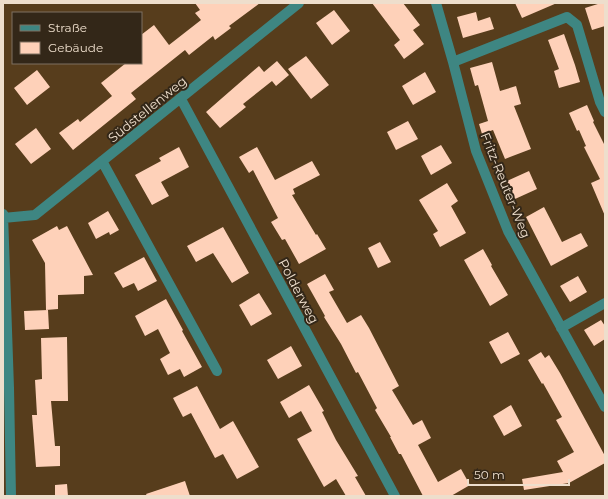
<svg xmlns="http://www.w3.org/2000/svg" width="608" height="499" viewBox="0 0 608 499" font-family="Montserrat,sans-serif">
<rect width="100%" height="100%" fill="#573d1c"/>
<path fill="#fed1b9" d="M195,3H260L229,26L231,28L215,40L213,36L189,55L185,50L131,93L136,99L73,150L59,133L78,119L80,122L112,96L101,83L126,63H141V35L154,25L169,45L201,20L195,13L200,10Z
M372,3H403L420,25L413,30L424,44L404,59L394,45L400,40Z
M515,3H557L522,18Z
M601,3H605V26L592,30L585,8Z
M334,10L350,31L332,45L316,23Z
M476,12L478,21L490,17L494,29L463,38L457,17Z
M564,34L575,65L580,82L559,88L554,71L559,69L548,40Z
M306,56L329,85L311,99L288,69Z
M277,61L289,75L276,86L272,81L243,104L246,107L220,128L206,112L259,66L264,72Z
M492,62L500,91L516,86L521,104L514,106L531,149L505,159L493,130L482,134L479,124L488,121L478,85L475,86L470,68Z
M37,70L50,87L27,105L14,88Z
M425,72L436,92L413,105L402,86Z
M587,105L594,121L593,122L605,146V216L591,183L600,179L584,147L586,146L579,130L577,131L569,113Z
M408,121L418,139L396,150L387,132Z
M36,128L51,149L31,164L15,144Z
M441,145L452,163L431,175L421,156Z
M179,147L189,167L161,182L169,196L152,205L135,175L161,161L159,158Z
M257,147L275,180L312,161L320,175L293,189L295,194L292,195L316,235L317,234L326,249L299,264L285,239L282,240L271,222L278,218L253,170L249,173L239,157Z
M529,171L537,189L515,199L507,181Z
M447,183L458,201L451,206L466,233L440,247L433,234L438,231L419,200Z
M544,207L562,242L581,233L588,246L551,266L526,217Z
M108,211L119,230L110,235L109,232L96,239L88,223Z
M57,226L59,230L67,226L93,275L84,276V294L58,295V309L46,310L45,263L32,240Z
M223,227L249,273L232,283L213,253L196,262L187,246Z
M380,242L391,262L378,268L368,248Z
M483,249L492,265L491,266L508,295L490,306L464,260Z
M144,257L157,281L138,291L134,283L123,288L114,273Z
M325,274L334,290L329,292L347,323L361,315L369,328L399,386L392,390L413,425L422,420L431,438L418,445L438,482L461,469L470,485L451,496H423L401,454H399L390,437H391L375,410L377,408L358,372L356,373L341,344L324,317L325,316L307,284Z
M578,276L587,292L570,302L560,286Z
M259,293L272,314L251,326L239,305Z
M166,299L183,330L182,331L202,367L184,377L180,369L168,375L160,359L170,353L158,329L145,336L135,316Z
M48,310L49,329L25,330L24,311Z
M601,320L605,326V339L594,346L584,330Z
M508,332L520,354L501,364L489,342Z
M67,337L68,401H51L55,446H60V466L36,467L32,415H37L35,380L42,379L41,338Z
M291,346L302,366L278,379L267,360Z
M541,352L545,358L549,355L560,373L605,456V463L569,483L524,490L522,479L563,472L557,461L574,452L556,420L562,417L543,383L542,384L528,360Z
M309,385L324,411L322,412L336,440L358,476L355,477L366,496H346L336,479L324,487L297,439L312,431L301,411L289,418L280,402Z
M197,386L220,429L233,421L259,467L237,479L223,454L215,458L191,413L183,417L173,398Z
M511,405L522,426L504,436L493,416Z
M185,481L190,496H147L146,494Z
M67,484L68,496H55V485Z"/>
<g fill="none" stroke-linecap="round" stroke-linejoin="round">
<path stroke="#3e8682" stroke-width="10" d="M436,3L453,62L476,151L508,231L605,407
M453,62L567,17L577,25L600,102L605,112
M181,99L395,496
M102,161L217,371
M3,214L9,388L11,496
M3,218L35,215L299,3
M561,328L605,303"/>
</g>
<g text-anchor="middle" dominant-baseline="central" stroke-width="4" stroke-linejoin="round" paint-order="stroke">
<g font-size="13" fill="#eedecc" stroke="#332718">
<text transform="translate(147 109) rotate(-39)">Südstellenweg</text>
<text transform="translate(506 185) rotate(68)">Fritz-Reuter-Weg</text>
<text transform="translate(299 291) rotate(62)">Polderweg</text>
</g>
</g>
<rect width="608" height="499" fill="none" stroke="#eedecc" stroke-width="8"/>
<rect x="12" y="12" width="130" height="52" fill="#332718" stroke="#7e7060"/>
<rect x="20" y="25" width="20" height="6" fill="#3e8682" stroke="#7e7060"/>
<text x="48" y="32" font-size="12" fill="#eedecc">Straße</text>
<rect x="20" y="42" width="20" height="12" fill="#fed1b9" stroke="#7e7060"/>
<text x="48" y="52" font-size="12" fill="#eedecc">Gebäude</text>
<path d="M468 479v6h101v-6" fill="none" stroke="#eedecc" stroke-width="2"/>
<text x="474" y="479" font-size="12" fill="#eedecc" stroke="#332718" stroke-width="3" paint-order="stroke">50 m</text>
</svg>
